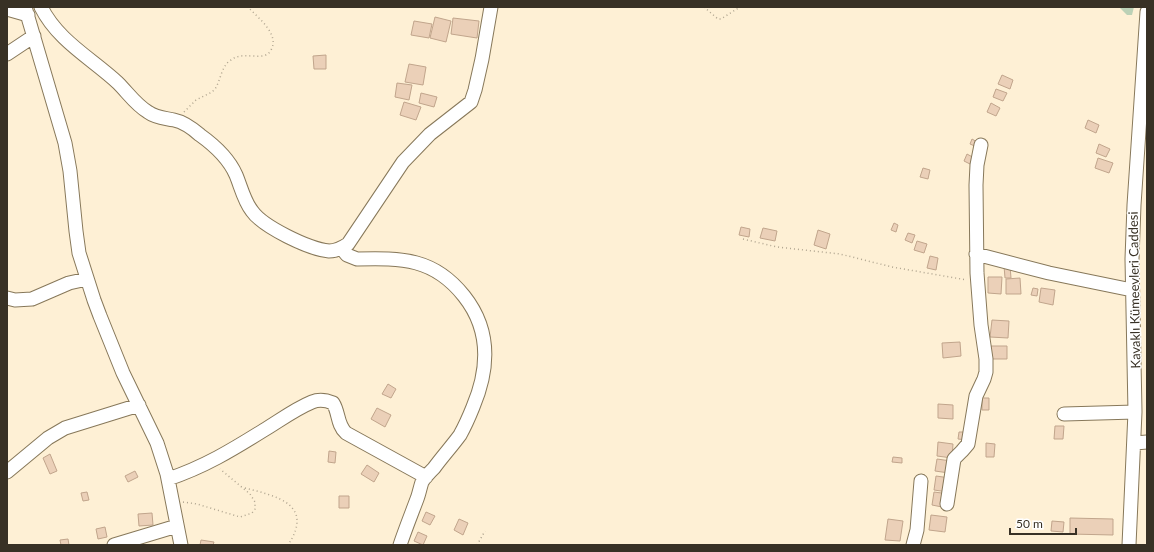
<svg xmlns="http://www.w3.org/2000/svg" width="1154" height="552" viewBox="0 0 1154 552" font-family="Lato,sans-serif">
<rect width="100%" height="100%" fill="#fef0d5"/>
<path fill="#bcd1b6" d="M1119,7H1134L1132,15H1127Z"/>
<path fill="#ebd0b8" stroke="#c1a58c" d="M435,17L451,21L446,42L430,38Z
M453,18L479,21L477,38L451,34Z
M414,21L432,24L429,38L411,35Z
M326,55V69H314L313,56Z
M409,64L426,67L423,85L405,82Z
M1002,75L1013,80L1010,89L998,84Z
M397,83L412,85L409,100L395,97Z
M996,89L1007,93L1003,101L993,97Z
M421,93L437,97L434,107L419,103Z
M404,102L421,107L416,120L400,115Z
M991,103L1000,108L996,116L987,112Z
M1088,120L1099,125L1096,133L1085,128Z
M972,139L979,143L977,147L970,144Z
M1099,144L1110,149L1106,157L1096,153Z
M967,154L976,159L972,165L964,161Z
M1098,158L1113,163L1109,173L1095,168Z
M923,168L930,170L928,179L920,177Z
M894,223L898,225L896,232L891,230Z
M741,227L750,229L749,237L739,235Z
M763,228L777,231L775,241L760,238Z
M818,230L830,234L826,249L814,245Z
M908,233L915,235L912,243L905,240Z
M917,241L927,244L924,253L914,250Z
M930,256L938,258L936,270L927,268Z
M1004,266H1010L1011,278H1005Z
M988,277H1002L1001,294L988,293Z
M1020,278L1021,294H1006V279Z
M1033,288L1038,289L1037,296L1031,295Z
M1041,288L1055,290L1053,305L1039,302Z
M992,320L1009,321L1008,338L990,337Z
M960,342L961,356L943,358L942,343Z
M991,346H1007V359H991Z
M388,384L396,389L391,398L382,394Z
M982,398H989V410H982Z
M938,404L953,405V419L938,418Z
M377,408L391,415L385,427L371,419Z
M1055,426H1064L1063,439H1054Z
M959,432H968L967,440L958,439Z
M938,442L953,444L952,458L937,456Z
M986,443L995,444L994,457H986Z
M329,451L336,452L335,463L328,462Z
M50,454L57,471L50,474L43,458Z
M893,457L902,458V463L892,462Z
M937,459L951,461L949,473L935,471Z
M367,465L379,473L374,482L361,474Z
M135,471L138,477L128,482L125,476Z
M936,476L950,478L948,492L934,490Z
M87,492L89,500L83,501L81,493Z
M934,492L949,494L947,508L932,505Z
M339,496H349V508H339Z
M426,512L435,516L430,525L422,521Z
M152,513L153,525L139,526L138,514Z
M931,515L947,517L945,532L929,530Z
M1070,518L1113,519V535L1070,534Z
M459,519L468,523L463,535L454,530Z
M888,519L903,521L900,541L885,540Z
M1052,521L1064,522L1063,532L1051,531Z
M105,527L107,537L98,539L96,529Z
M418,532L427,536L423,545L414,541Z
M68,539L69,545H61L60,540Z
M201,540L214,542L213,545H200Z"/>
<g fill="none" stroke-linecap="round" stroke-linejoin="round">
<defs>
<path id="minor" d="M25,7L65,143L70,171L76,231L79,253L94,300L100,316L123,373L157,443L167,474L181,545
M41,7C58,41 91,58 118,83C128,93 136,105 148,112C156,118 165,118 174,120C184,122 192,128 200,135C214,145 229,159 236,175C241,187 244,201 252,211C263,227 309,249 329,251C336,251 342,248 348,244L403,162L430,134L471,102L475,90L482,59L491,7
M7,9L28,15
M7,54L34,36
M342,249L347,255L357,259C402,258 434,258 464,296C491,330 489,369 473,407C469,417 465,426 460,435C452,446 442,457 434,468C430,472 425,477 422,482C420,488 419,494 417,499C411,515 405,530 400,545
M976,254L1049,273L1132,290
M7,298L15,300L32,299L69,283L87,279
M1064,414L1135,412
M1135,443L1147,442
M7,472L48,438L65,428L139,405
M168,479C204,467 232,450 264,430C279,421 295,409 312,402C319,399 326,400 333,403C339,412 337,425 346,433L426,477
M947,504L954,459L962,451L968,444L976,396L984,379L986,372V359L981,325L977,273L976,185L977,165L981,145
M114,545L177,526
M913,545L917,530L921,481
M1129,545L1135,412L1132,259L1134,205L1147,12"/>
</defs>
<use href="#minor" stroke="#87785a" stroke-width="15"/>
<path stroke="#b0a590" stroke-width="1.5" stroke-dasharray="1 3" stroke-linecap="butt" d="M704,7L718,19H721L740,7
M184,112L196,100L212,92L215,89C221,80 221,66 231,60C240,53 250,57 261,56C265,56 269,54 271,50C280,34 258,18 248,7
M743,239L777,247L840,254L892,267L967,280
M245,488C276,496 315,504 288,545
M183,502L197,504L240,517L252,513L255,509V502L250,494L220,469
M477,545L485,531"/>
<use href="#minor" stroke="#fff" stroke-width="13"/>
</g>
<g text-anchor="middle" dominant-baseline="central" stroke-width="3" stroke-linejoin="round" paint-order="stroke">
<g font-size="13" fill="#383125" stroke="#fff">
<text transform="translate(1134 290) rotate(-91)">Kavaklı Kümeevleri Caddesi</text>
</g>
</g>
<rect width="1154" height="552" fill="none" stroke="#383125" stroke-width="16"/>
<path d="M1010 528v6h66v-6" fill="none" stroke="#383125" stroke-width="2"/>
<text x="1016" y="528" font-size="12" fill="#383125" stroke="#ffffff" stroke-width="3" paint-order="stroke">50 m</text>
</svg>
